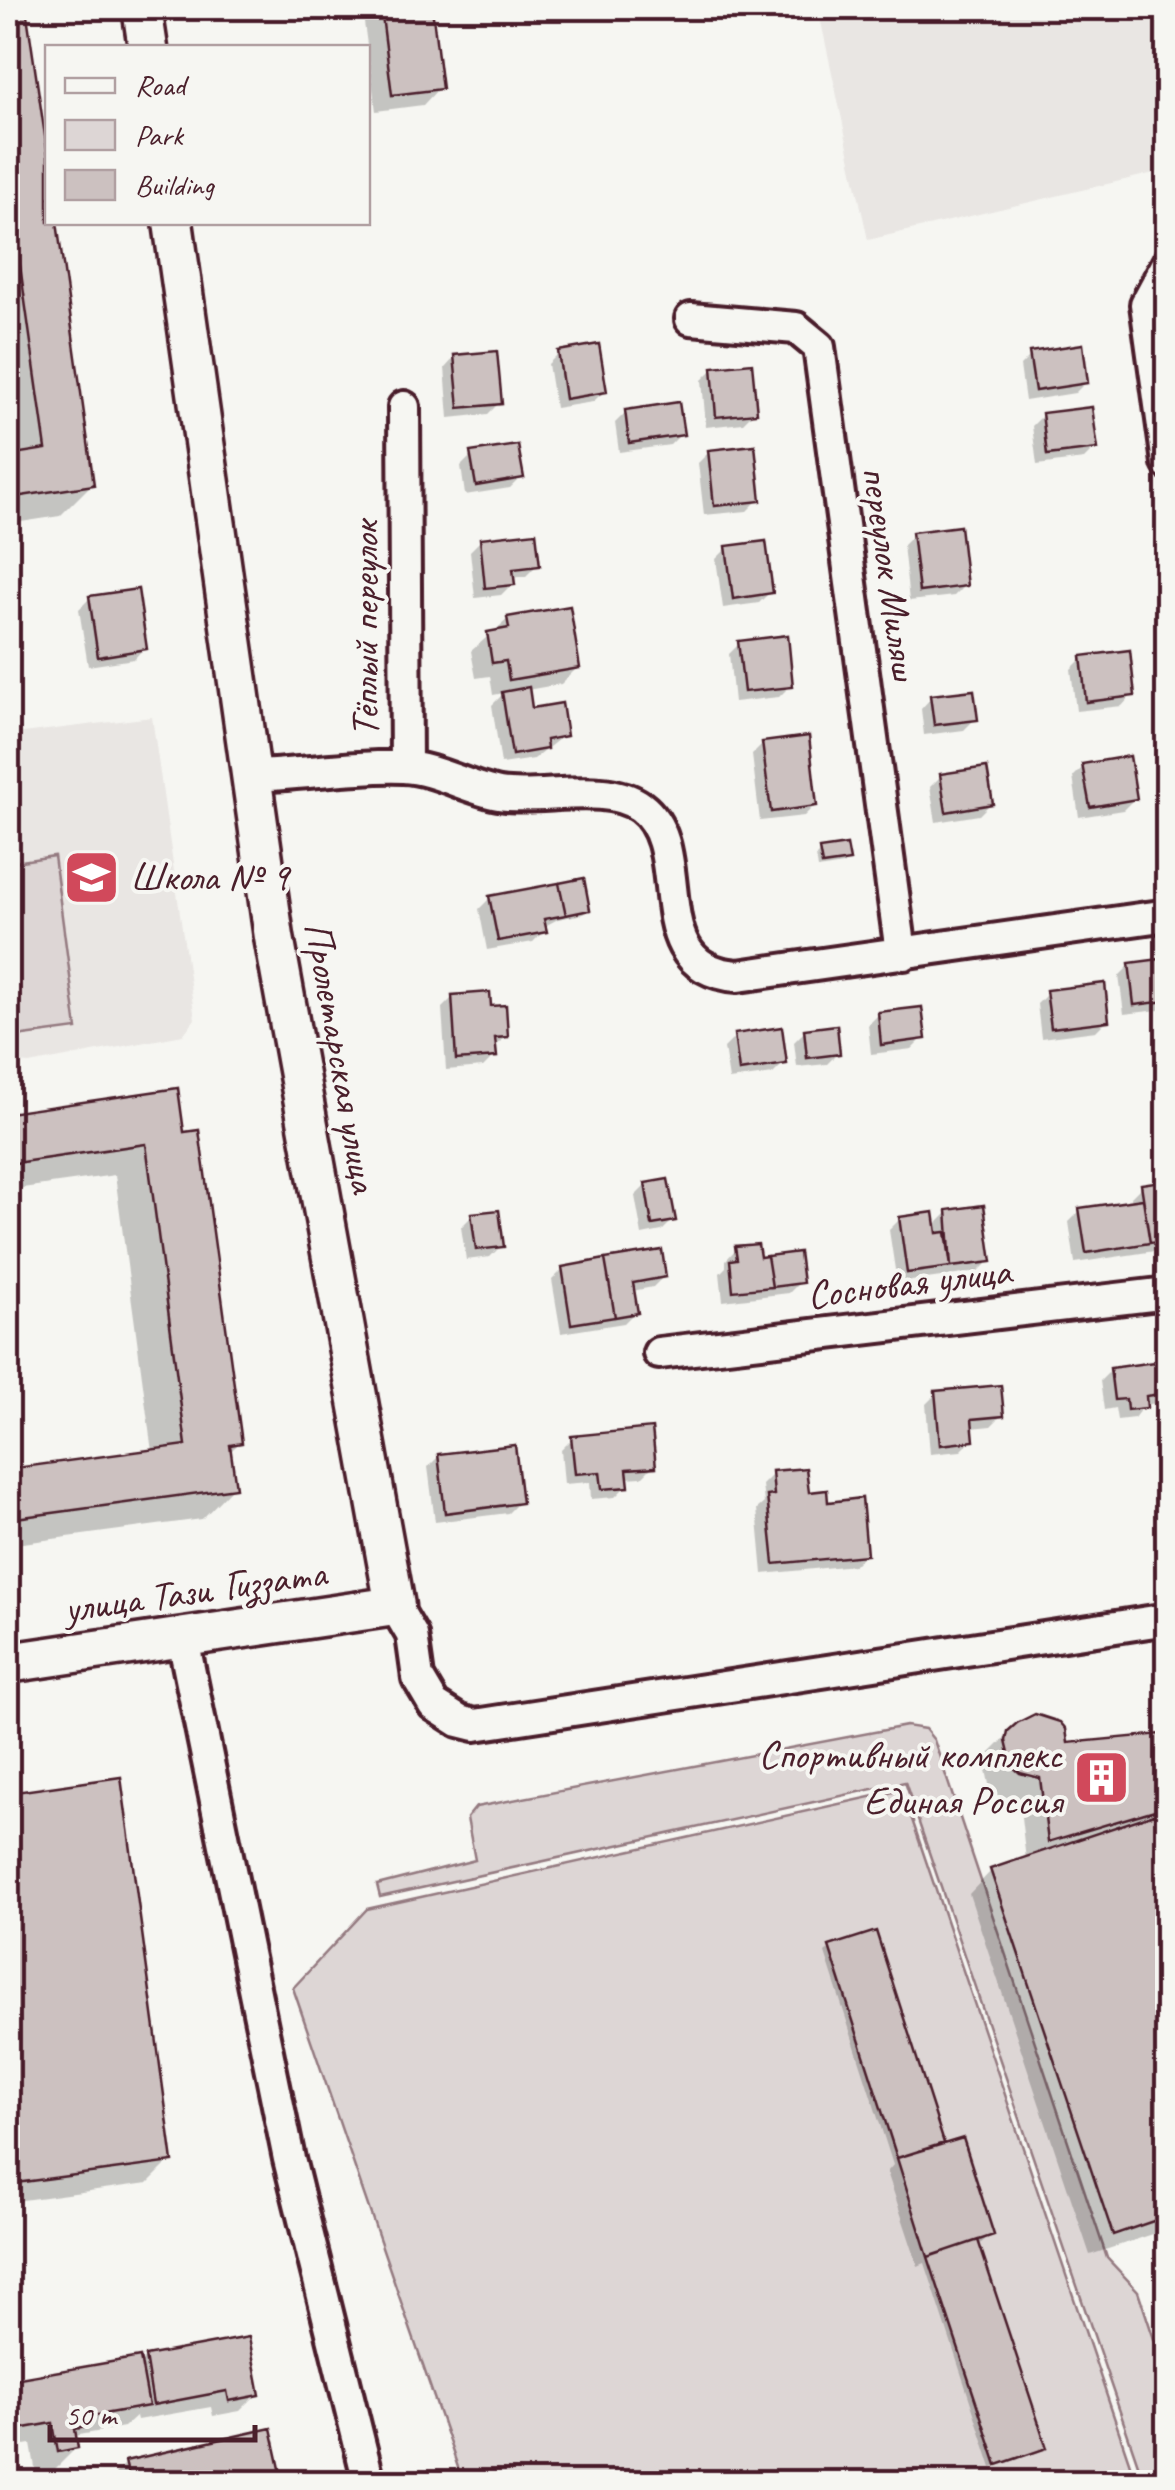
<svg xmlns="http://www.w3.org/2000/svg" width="1175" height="2490" viewBox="0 0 1175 2490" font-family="Caveat,sans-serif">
<rect width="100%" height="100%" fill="#f6f6f2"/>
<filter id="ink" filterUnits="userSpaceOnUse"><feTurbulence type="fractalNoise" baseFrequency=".01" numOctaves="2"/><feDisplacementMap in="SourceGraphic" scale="20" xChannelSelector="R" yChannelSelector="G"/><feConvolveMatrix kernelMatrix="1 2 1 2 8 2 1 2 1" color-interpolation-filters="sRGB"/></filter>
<g filter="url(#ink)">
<path fill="#e9e6e3" d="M818,8H1167V170L868,240Z
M8,686L15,734L152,717L195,1019L183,1035L29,1064L8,1062Z"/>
<path fill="#ddd6d5" stroke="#947a80" stroke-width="2.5" d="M54,856L77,1029L8,1038V863Z
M906,1726L925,1729L934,1740L1107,2258L1138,2291L1167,2378V2482H1144L905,1782L380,1897L377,1885L475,1860L467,1818L476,1807Z
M902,1790L1136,2482H463L293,1988L367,1909Z"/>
<path fill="#0003" d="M8,8H24L48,175V222L92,484L60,516L8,524V457H12L8,429Z
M362,8H429L439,88L423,105L376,111Z
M559,353L604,391L593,402L555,408L548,364Z
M1031,355L1086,382L1075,393L1025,401L1020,366Z
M455,357L499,403L488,414L449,418L445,368Z
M713,369L754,412L743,423L706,427L702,380Z
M626,412L681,434L670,445L619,452L615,423Z
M1043,415L1095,448L1084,459L1037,465L1032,426Z
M709,452L758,500L747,511L704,515L698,463Z
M472,455L521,477L510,488L465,495L461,466Z
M914,534L965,585L954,596L909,601L903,545Z
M481,540L537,565L526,576L511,578L512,584L501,595L475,598L470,551Z
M727,548L770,592L759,603L723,608L716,559Z
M90,598L144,648L134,659L88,666L79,609Z
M508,619L578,667L561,684L527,690L530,710L564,735L534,759L501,764L492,705L504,693L493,695L490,676L476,678L471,651Z
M740,643L790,686L779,697L734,702L729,654Z
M1082,658L1132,695L1122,706L1076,711L1071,669Z
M931,698L975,719L964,730L924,735L921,709Z
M763,744L815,805L804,816L760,821L752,755Z
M1084,766L1134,799L1123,810L1079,817L1073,777Z
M941,776L990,804L979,815L936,822L930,787Z
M821,851L847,860L843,865L818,869L816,856Z
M490,898L588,909L583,914L558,919L543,927L544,931L533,942L487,950L479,909Z
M1168,961V1009L1124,1014L1119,976L1130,965Z
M1048,993L1107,1020L1096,1031L1041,1038L1037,1004Z
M453,997L489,1009L506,1036L494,1048V1056L483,1067L446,1070L442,1008Z
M879,1014L923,1038L912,1049L871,1054L868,1025Z
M805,1031L838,1053L827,1064L797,1067L794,1042Z
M735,1037L784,1063L773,1074L729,1080L724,1048Z
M176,1091L240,1442L229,1453L233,1487L202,1519L8,1545V1472L152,1452L115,1175L8,1190V1116Z
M1168,1182V1249L1075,1263L1069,1222L1080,1211L1132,1203L1131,1197L1142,1186Z
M646,1185L673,1220L662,1231L642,1235L635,1196Z
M948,1212L989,1261L978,1272L897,1283L889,1230L900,1219L934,1226Z
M472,1216L501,1246L490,1257L466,1260L461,1227Z
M736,1249L757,1259L800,1282L789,1293L723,1301L720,1273L726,1267V1260Z
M563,1269L664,1276L653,1287L632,1291L635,1312L624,1323L561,1333L552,1280Z
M1168,1363V1413L1157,1414L1156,1403L1144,1405L1134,1418L1117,1420L1115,1408L1104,1410L1100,1381L1111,1370Z
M937,1393L1002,1415L991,1426L971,1428L972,1440L961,1451L930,1454L926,1404Z
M572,1439L653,1466L642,1477L625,1478L626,1486L615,1497L591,1499L590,1482L564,1484L561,1450Z
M439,1456L519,1502L508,1513L435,1522L428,1467Z
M773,1474L826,1505L865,1554L854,1565L763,1574L757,1509L764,1503L762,1485Z
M1010,1733L1066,1746L1168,1737V1831L1158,1832L1168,1862V2229L1090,2255L969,1894L991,1871L1026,1860L1019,1800L997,1795L990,1789L985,1765L987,1756Z
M119,1780L170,2161L148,2183L8,2202V1796Z
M830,1949L941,2143L934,2149L991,2234L978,2246L1044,2448L1039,2452L992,2468L925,2263L918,2266L887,2172L893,2165L825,1953Z
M146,2358L257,2394L240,2411L213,2416L211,2407L137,2420L136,2416L124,2427L74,2436L76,2448L54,2470L36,2473L31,2444L8,2448V2383L138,2359L139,2364Z
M269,2431L281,2482H117L115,2474L126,2463Z"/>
<path fill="#ccc1c0" stroke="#4a1f2b" stroke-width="2.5" d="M8,8H26L48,156V222H57L94,485L8,498V455L46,449L8,181Z
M381,8H432L442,89L392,95Z
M599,344L607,392L565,399L558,351Z
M1083,344L1088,383L1035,391L1029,352Z
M497,351L502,404L459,408L454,355Z
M752,363L757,413L716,417L712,367Z
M679,402L684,435L629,443L625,410Z
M1092,407L1098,449L1047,455L1042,413Z
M518,445L524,478L476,486L470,452Z
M755,445L761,501L714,506L708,450Z
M960,526L967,586L919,592L912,532Z
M536,532L540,566L513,569L515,585L485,588L480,538Z
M766,541L773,593L733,599L726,546Z
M138,589L147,649L98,657L89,596Z
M570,606L580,668L509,680L506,661L492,663L487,632L509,628L507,617Z
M788,635L793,687L744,692L738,641Z
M1130,650L1135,696L1086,702L1081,656Z
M529,687L532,708L562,703L567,736L546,740L547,749L512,755L502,692Z
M974,690L978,720L934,725L930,695Z
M809,736L817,806L771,812L762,742Z
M1130,756L1137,799L1090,807L1082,764Z
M987,767L993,804L946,812L940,774Z
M847,845L850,861L822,865L819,849Z
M584,878L590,910L566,915L559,883Z
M559,883L566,915L544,919L547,932L498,941L489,896Z
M1168,958V1001L1134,1005L1129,963Z
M1105,983L1109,1021L1051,1028L1046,990Z
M490,992L491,1006L506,1005L508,1037L495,1038L497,1057L456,1060L452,995Z
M922,1007L926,1039L881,1045L878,1012Z
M837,1025L840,1054L807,1058L804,1029Z
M782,1027L787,1064L739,1071L734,1034Z
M178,1088L184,1132L199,1130L242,1443L230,1445L236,1488L8,1519V1469L186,1445L146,1144L8,1164V1113Z
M668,1179L676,1221L652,1225L645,1183Z
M1168,1180V1241L1150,1243L1141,1184Z
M1143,1199L1150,1243L1086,1253L1079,1208Z
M984,1205L992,1262L951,1267L947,1210Z
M499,1210L504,1247L476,1250L471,1213Z
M934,1212L937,1233L946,1232L951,1267L907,1273L899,1217Z
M758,1244L760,1257L767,1256L772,1287L733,1291L730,1260L737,1259L735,1246Z
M662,1250L666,1277L633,1283L638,1313L615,1317L605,1259Z
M799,1252L803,1283L772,1287L767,1256Z
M605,1259L615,1317L571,1324L562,1267Z
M1162,1361L1166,1393L1146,1396L1147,1408L1127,1410L1126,1399L1114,1400L1110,1368Z
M1162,1361H1168L1167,1404L1166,1393Z
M1001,1385L1004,1416L972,1419L974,1441L940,1445L935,1391Z
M652,1428L656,1467L627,1469L629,1487L602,1489L600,1472L575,1474L571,1436Z
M515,1445L522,1503L445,1513L438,1454Z
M806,1468L809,1492L827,1490L828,1502L862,1498L867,1555L774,1564L767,1496L774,1495L772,1471Z
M1035,1714L1060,1722L1066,1729L1068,1743L1161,1734L1168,1806L1048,1842L1040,1778L1020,1773L1012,1766L1006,1741L1008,1731L1017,1723Z
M1168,1735V1774L1162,1736Z
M121,1777L173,2162L8,2184V1793Z
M1154,1814L1168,1854V2216L1113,2235L990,1869Z
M876,1931L944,2143L897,2158L829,1946Z
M963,2138L994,2235L928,2257L897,2158Z
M978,2240L1047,2448L997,2465L928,2257Z
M249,2337L260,2395L229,2401L227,2391L153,2405L145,2356Z
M140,2357L149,2406L86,2417L87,2427L75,2429L78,2448L58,2452L53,2423L8,2431V2380Z
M271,2428L283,2482H130L125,2461Z"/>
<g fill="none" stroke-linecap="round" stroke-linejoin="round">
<defs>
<path id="minor" d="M1168,263L1146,304L1168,463
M691,319L796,328L819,347L900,945L904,954
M404,407L406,767
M251,776C301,775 353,765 403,767C435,768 467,788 499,794C540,801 606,781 641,807C697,849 638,969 738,976L1168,915
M659,1353L1168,1293
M395,1606L412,1635L418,1678L434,1705L459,1721L475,1725L1168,1619
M183,1639L289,2159L369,2482"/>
<path id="tertiary" d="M142,8L148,48
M8,1663L395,1606L274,937L173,222"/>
</defs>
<use href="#minor" stroke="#4a1f2b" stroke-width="38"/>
<use href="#tertiary" stroke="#4a1f2b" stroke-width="45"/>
<use href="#minor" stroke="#f6f6f2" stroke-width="30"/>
<use href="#tertiary" stroke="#f6f6f2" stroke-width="38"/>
</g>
</g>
<defs>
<symbol id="school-square" viewBox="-11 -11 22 22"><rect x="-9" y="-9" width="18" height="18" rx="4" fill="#d1495b" stroke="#f6f6f2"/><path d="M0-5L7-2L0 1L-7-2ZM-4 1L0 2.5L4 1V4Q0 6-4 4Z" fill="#fff"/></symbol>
<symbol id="building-square" viewBox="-11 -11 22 22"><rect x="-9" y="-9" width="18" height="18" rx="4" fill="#d1495b" stroke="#f6f6f2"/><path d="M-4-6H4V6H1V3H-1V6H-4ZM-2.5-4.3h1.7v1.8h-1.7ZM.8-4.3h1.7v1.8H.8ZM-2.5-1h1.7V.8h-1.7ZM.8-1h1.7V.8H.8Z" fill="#fff"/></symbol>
</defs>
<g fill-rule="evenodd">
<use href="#school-square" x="60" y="846" width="63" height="63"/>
<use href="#building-square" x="1070" y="1746" width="63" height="63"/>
</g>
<g text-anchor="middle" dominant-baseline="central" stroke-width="8" stroke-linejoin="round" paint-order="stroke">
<g font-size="40" fill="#4a1f2b" stroke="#f6f6f2">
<text transform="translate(890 573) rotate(82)">переулок Миляш</text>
<text transform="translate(365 629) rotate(-90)">Тёплый переулок</text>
<text transform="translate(341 1057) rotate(80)">Пролетарская улица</text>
<text transform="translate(909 1283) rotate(-7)">Сосновая улица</text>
<text transform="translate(195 1591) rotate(-8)">улица Тази Гиззата</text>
</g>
<g font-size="40" fill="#4a1f2b" stroke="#f6f6f2" text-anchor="start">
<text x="130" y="877">Школа № 9</text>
<text x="1062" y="1755" text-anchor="end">Спортивный комплекс<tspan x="1062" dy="46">Единая Россия</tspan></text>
</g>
</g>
<rect width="1175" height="2490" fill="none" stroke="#f6f6f2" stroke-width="40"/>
<rect x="20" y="20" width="1135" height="2450" fill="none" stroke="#4a1f2b" stroke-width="4" filter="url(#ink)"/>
<rect x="45" y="45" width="325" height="180" fill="#f6f6f2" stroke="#b1a0a2" stroke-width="2.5"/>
<rect x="65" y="78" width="50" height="15" fill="#f6f6f2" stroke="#b1a0a2" stroke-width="2.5"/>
<text x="135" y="95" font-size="30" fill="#4a1f2b">Road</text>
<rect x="65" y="120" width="50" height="30" fill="#ddd6d5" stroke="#b1a0a2" stroke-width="2.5"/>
<text x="135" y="145" font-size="30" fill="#4a1f2b">Park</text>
<rect x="65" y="170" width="50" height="30" fill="#ccc1c0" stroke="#b1a0a2" stroke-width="2.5"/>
<text x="135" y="195" font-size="30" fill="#4a1f2b">Building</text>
<path d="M50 2425v15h205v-15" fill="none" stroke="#4a1f2b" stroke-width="5"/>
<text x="65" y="2425" font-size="30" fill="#4a1f2b" stroke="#f6f6f2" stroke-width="8" paint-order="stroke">50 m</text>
</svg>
